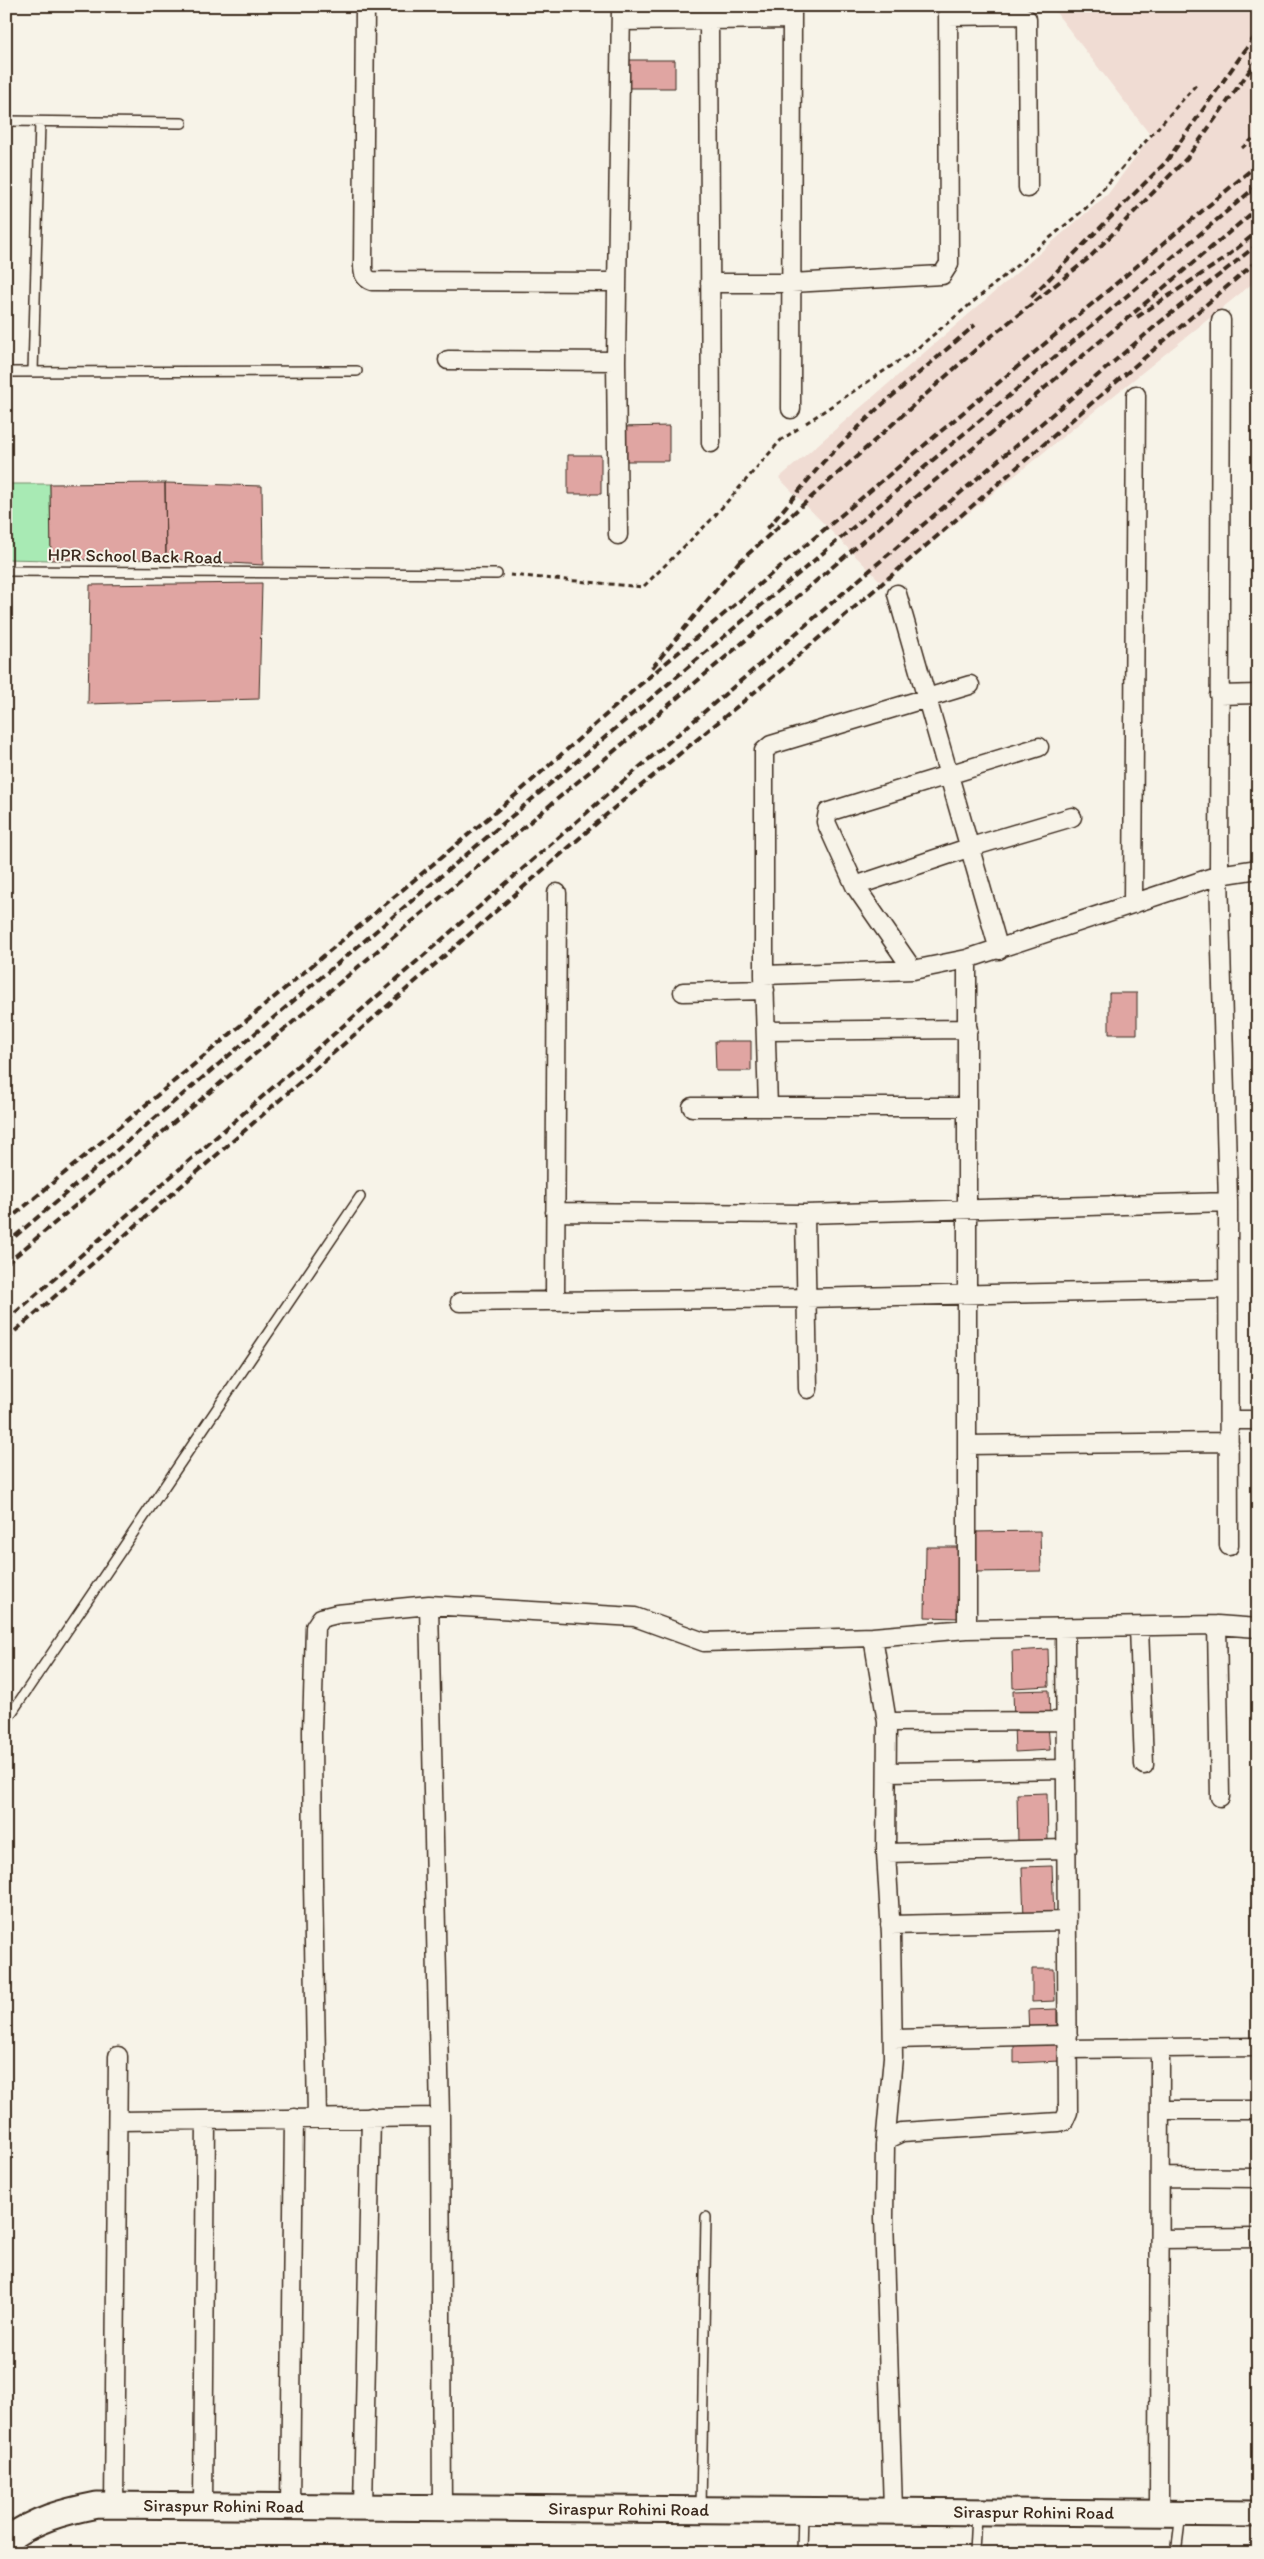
<svg xmlns="http://www.w3.org/2000/svg" width="1264" height="2559" viewBox="0 0 1264 2559" font-family="Itim,sans-serif">
<rect width="100%" height="100%" fill="#f7f3e8"/>
<filter id="ink" filterUnits="userSpaceOnUse"><feTurbulence type="fractalNoise" baseFrequency=".02" numOctaves="2"/><feDisplacementMap in="SourceGraphic" scale="10" xChannelSelector="R" yChannelSelector="G"/><feConvolveMatrix kernelMatrix="1 2 1 2 8 2 1 2 1" color-interpolation-filters="sRGB"/></filter>
<g filter="url(#ink)">
<path fill="#f0dcd3" d="M1051,6H1258V279L882,583L779,478L1108,194L1151,136Z"/>
<path fill="#a8eab4" stroke="#728a69" d="M6,484H50L51,560L6,559Z"/>
<path fill="#e0a5a2" stroke="#3b2a1e" d="M629,60H675V88H629Z
M669,426V461H620V427Z
M568,455H601V494H568Z
M165,483L166,559L51,560L50,484Z
M165,483L262,486L263,565L166,559Z
M262,583L259,699L88,704L90,585Z
M1109,993H1137V1034H1109Z
M715,1041H751V1071H716Z
M1040,1531L1041,1571L975,1572L974,1532Z
M926,1547H961L959,1618L925,1617Z
M1048,1649L1049,1686L1013,1688L1012,1651Z
M1049,1690L1050,1721L1014,1722L1013,1691Z
M1048,1724L1050,1750L1015,1752L1014,1725Z
M1047,1793L1048,1843H1018L1017,1794Z
M1052,1866L1054,1916L1024,1917L1022,1867Z
M1032,1969H1054L1055,2001L1032,2002Z
M1057,2009V2035L1029,2036L1028,2010Z
M1060,2041L1061,2061L1014,2063V2043Z"/>
<g fill="none" stroke-linecap="round" stroke-linejoin="round">
<defs>
<path id="lane" d="M6,121L182,123
M6,372L357,371
M33,372L40,122
M6,571L497,574
M6,1721L360,1197
M701,2509L706,2217
M802,2553L803,2512
M974,2553L976,2514
M1176,2553L1181,2514"/>
<path id="street" d="M365,6L363,265C363,273 364,278 372,281L617,282
M948,16L1020,15L1027,19L1028,188
M709,20L711,443
M621,21L792,19
M710,283H791L942,275L949,264L948,6
M1221,320L1219,875L1228,1202L1229,1546
M448,360L616,361
M791,409L792,6
M618,535L616,361L621,6
M897,594L999,950
M1219,695L1258,694
M855,886L971,847L1072,817
M1133,904L1136,395
M913,970L855,886L826,822L828,812L1039,747
M764,975L913,970L967,959L1219,875L1258,869
M683,992L765,990
M766,1031L968,1029
M692,1107H967
M768,1107L764,975V751L771,745L970,685
M555,1212L805,1214L1228,1202
M805,1214L808,1389
M555,1301L557,893
M460,1302L806,1298L1228,1289
M1229,1420H1258
M967,1445L1229,1442
M429,1605L440,2117L442,2508
M1217,1625L1220,1797
M1139,1627L1144,1765
M967,1629V959
M873,1637L967,1629L1217,1625L1258,1628
M887,1722L1065,1721
M887,1772L1066,1769
M886,1853L1067,1849
M890,1925L1067,1921
M893,2039L1068,2035
M1068,2049L1258,2047
M1160,2110H1258
M317,2118L313,1882L312,1731L315,1627L321,1618L337,1614L429,1605L635,1617L704,1642L873,1637L887,1722L886,1853L891,1934L893,2057L885,2145
M118,2121L440,2117
M1160,2177L1258,2178
M1160,2239L1258,2238
M114,2506L118,2056
M203,2506L206,2120
M290,2507L294,2118
M363,2507L371,2117
M893,2510L884,2218L885,2145L887,2139L902,2132L1059,2122L1064,2121L1068,2112L1065,1629
M1159,2513L1160,2049"/>
<g id="secondary">
<path id="s1" d="M6,2540C36,2519 62,2512 97,2505L1258,2514"/>
</g>
</defs>
<use href="#lane" stroke="#3b2a1e" stroke-width="12"/>
<use href="#street" stroke="#3b2a1e" stroke-width="21"/>
<use href="#secondary" stroke="#3b2a1e" stroke-width="29"/>
<path stroke="#3b2a1e" stroke-width="3" stroke-dasharray="5 4" stroke-linecap="butt" d="M1242,148L1258,134
M806,423L914,351L1087,207L1196,85
M510,575L643,587L711,520L781,440L799,428"/>
<use href="#lane" stroke="#f7f3e8" stroke-width="9"/>
<use href="#street" stroke="#f7f3e8" stroke-width="18"/>
<use href="#secondary" stroke="#f7f3e8" stroke-width="25"/>
<path stroke="#3b2a1e" stroke-width="4" stroke-dasharray="8 4" stroke-linecap="butt" d="M1031,297L1166,162L1258,32
M1137,317L1224,259L1258,231
M767,529L824,461L876,410L975,325
M738,563L983,343L1089,258L1187,158L1258,59
M652,668L742,558
M6,1222L518,793L635,689L1258,164
M6,1244L1258,185
M6,1264L1258,208
M6,1321L607,795L1159,323L1258,244
M6,1339L614,808L785,667L1258,260"/>
</g>
</g>
<g text-anchor="middle" dominant-baseline="central" stroke-width="4" stroke-linejoin="round" paint-order="stroke">
<g font-size="18" fill="#3b2a1e" stroke="#f7f3e8">
<text transform="translate(135 556) rotate(1)">HPR School Back Road</text>
<text stroke="none"><textPath href="#s1" startOffset="225">Siraspur Rohini Road</textPath></text>
<text stroke="none"><textPath href="#s1" startOffset="630">Siraspur Rohini Road</textPath></text>
<text stroke="none"><textPath href="#s1" startOffset="1035">Siraspur Rohini Road</textPath></text>
</g>
</g>
<rect width="1264" height="2559" fill="none" stroke="#f7f3e8" stroke-width="25"/>
<rect x="12" y="12" width="1239" height="2534" fill="none" stroke="#3b2a1e" stroke-width="2" filter="url(#ink)"/>
</svg>
